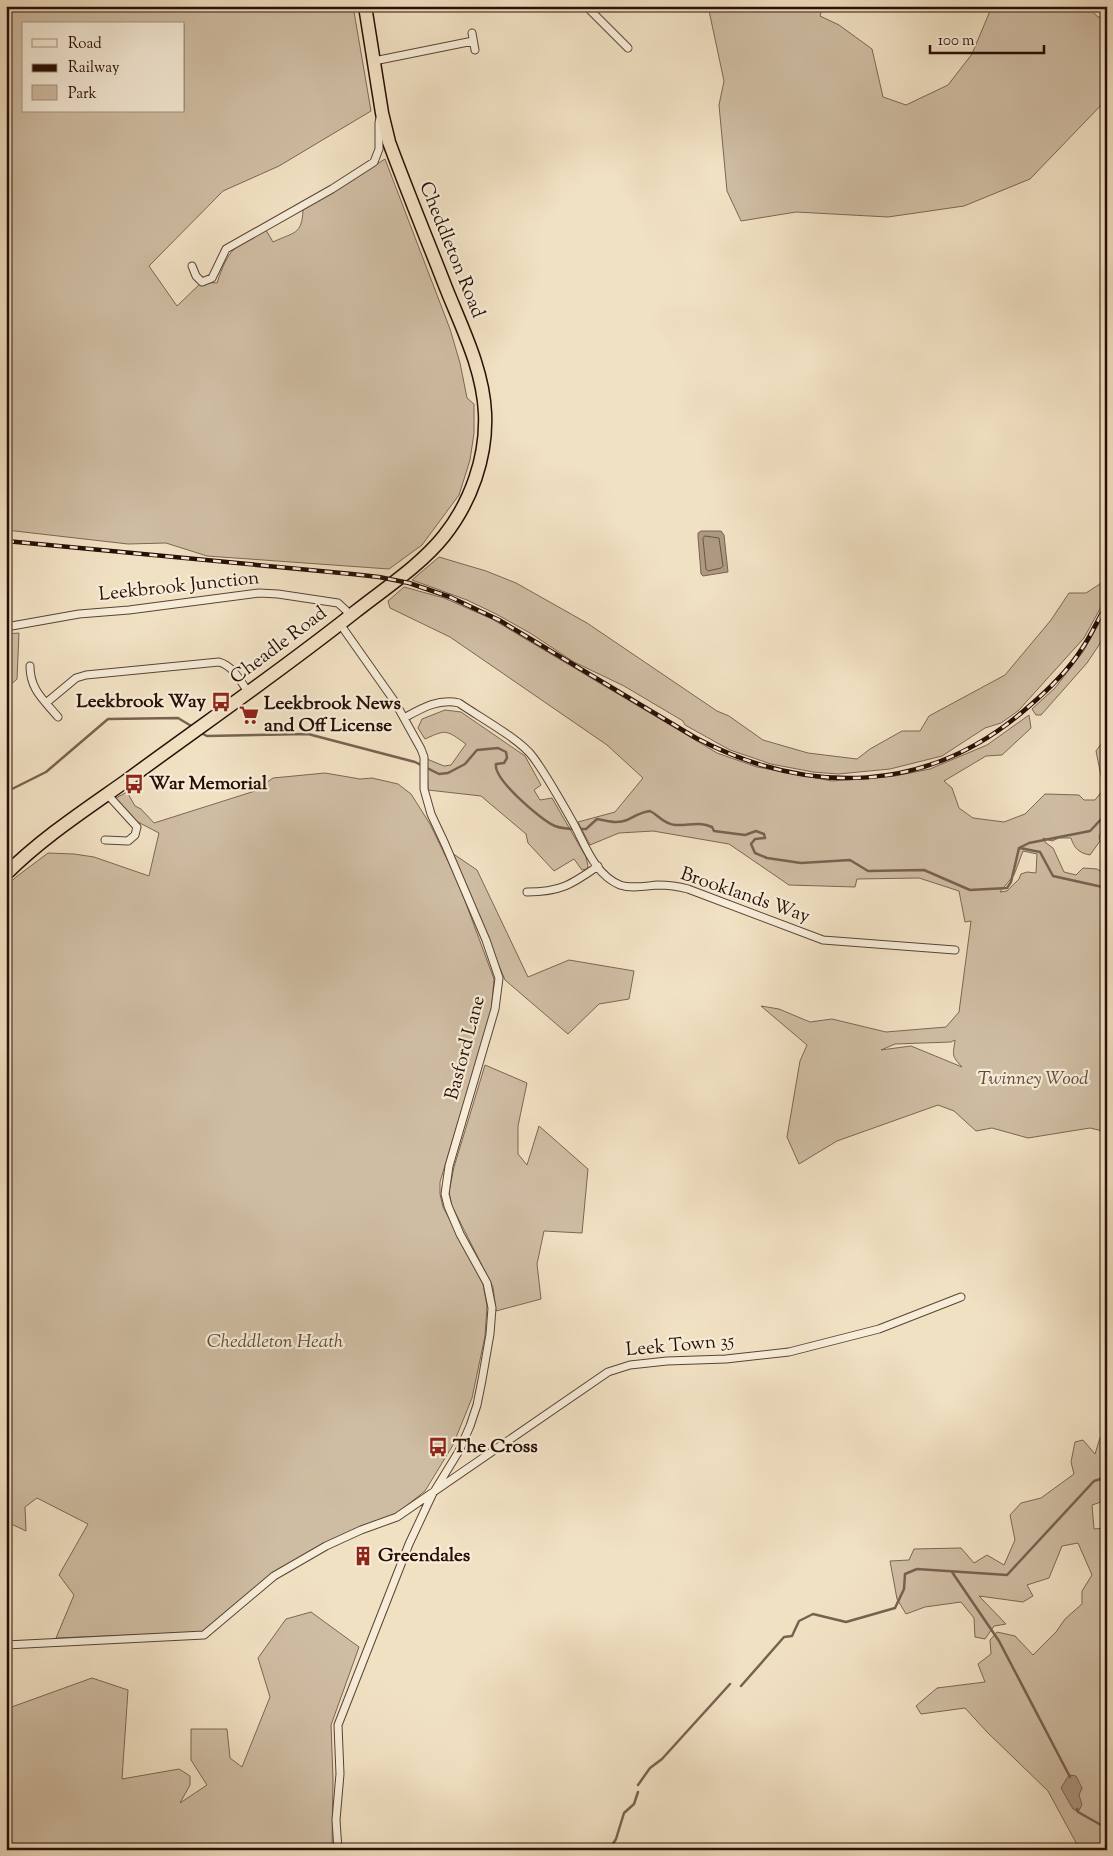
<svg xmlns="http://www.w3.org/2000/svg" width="1113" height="1856" viewBox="0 0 1113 1856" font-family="'Sorts Mill Goudy',serif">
<rect width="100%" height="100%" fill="#f1e1c3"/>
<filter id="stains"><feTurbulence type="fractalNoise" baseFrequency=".004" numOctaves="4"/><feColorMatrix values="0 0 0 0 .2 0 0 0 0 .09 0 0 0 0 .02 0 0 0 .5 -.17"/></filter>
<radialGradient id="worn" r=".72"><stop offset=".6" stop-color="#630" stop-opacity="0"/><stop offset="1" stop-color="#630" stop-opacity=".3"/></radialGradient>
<path fill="#cfbda3" stroke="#7c6654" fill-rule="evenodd" d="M6,6H353L371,111L279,166L223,191L149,266L177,306L202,282L217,283C229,247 234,247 266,230L273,242C294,232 302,235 303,210L385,159L450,329L460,363L467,398L474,404V433L470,460L459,495L422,545L389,569L207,556L166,543L128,544L6,530ZM24,24H184V111H24Z
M708,6H823L820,16L839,25L872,49L883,97L906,105L948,85L972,54L990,11L994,6H1086L1098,17L1107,18V99L1030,179L964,206L888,217L796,212L741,221L727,191L719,105L724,81Z
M439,557L486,571L516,583L587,623L717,711L729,716L763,740L808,753L857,759L870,749L902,731H920L929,716L1005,675L1051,620L1069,593H1086L1103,582L1107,584V596L1084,638L1018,711L1001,723L985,728L942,756L890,769L838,774L813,772L771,764L730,750L685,725L683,721L624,686L574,662L530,633L496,614L467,600L412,580Z
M404,587L444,598L492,619L717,753L757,767L832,781L895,776L930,769L987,745L1029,715L1031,728L1002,755L986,756L944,781L952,788L959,808L973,818L1004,822L1025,814L1045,794L1079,795L1084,800H1095L1107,785V829L1103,830L1099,836L1100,841L1090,855C1079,853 1074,848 1071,838H1059L1052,841L1043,838L1046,843L1053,848L1064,872L1076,875L1083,868L1097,869L1102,872L1103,878L1107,879V1132L1090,1128L1028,1138L992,1128L976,1131L954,1111L938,1105L837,1141L799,1164L787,1137L800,1061L807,1045L761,1006L779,1009L810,1022L832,1019L886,1032L946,1027L959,1012L971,921L965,922L959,891L919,878L857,879L855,887L789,885L729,844L653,831L619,833L590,845L578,822L615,812L643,778L607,745L450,637L390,608L388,601ZM1023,851L1037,854L1036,873L1027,872L1021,874L1019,879L1007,891L1000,892L1014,875ZM955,1040C953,1056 951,1055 962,1067L911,1046L881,1050L895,1044L951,1042Z
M1107,609V633L1087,663L1041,715H1036L1032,709L1055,688L1083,652Z
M19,633L17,679L6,689V634Z
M445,710L461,712L525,756L541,785L534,790L540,800L552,798L586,857L588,866L587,869L582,870L574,859L554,871L528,843L526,834L481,796L428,790L427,759L444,766L451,765L466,744C446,730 447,729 425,739L418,728L422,719Z
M1107,736V778L1101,776L1096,751Z
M325,773L360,779L372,778L398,784L411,794L430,824L458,882L494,979L491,1013L440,1182V1194L443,1207L483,1284L487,1306L485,1336L472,1398L453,1445L425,1491L396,1514L327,1542L270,1575L202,1632L56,1638L74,1595L59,1575L88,1524L37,1498L25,1507L26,1531L7,1522L6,1517V887L16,877L48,853L74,854L94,857L149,876L159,833L134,820L116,798L127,792L135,806L141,809L154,823L255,791L273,778Z
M452,853L477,870L528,977L569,960L634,971L629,999L599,1004L568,1034L505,980Z
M485,1065L527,1083L518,1126V1154L527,1165L539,1126L588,1169L582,1233L544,1231L537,1264L541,1299L496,1311L493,1287L452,1206L449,1192L454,1167Z
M1107,1436V1500L1092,1505L1094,1529L1107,1528V1710L1102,1728L1107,1734V1850H1080L1048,1791L987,1732L965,1708L921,1714L916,1706L937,1688L985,1682L978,1664L991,1654L990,1640L997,1632L1015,1636L1033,1655L1056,1632L1065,1619L1082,1604V1591L1092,1575L1078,1543L1062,1546L1049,1578L1027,1585L1033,1596L1023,1602L979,1596L1006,1624L994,1626L985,1639L975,1637L974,1618L961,1602L925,1607L906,1614L897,1599L890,1561L909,1560L914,1549L961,1548L974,1563L987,1555L1004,1565L1015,1540L1010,1515L1021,1503L1041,1498L1074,1474L1071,1462L1075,1442L1083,1440L1095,1454L1100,1438Z
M311,1612L359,1647L331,1725L333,1779L332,1850H6V1709L92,1678L128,1690L122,1779L179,1769L190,1776V1785L180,1803L207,1785L191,1760V1729H227L230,1758L242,1767L270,1697L258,1658L286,1619Z"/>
<path fill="#ad9982" stroke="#786150" d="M701,531H721L724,535L728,572L703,576L701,574L698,537V533Z
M1069,1775L1076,1776L1082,1788L1079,1795L1082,1805L1078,1812L1073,1809L1061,1788Z"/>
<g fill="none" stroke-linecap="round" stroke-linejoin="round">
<path stroke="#6a5444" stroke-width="1" d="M705,536L719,538L723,566L721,568L708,571L706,569L703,539Z"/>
<path stroke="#786150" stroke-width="2.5" d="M201,733L207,736L308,734L415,762L439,774L448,773L465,764L477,750L498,748L506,752L507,758L504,763L496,764C493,779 541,820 555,826C565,830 576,829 586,829L597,819C607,821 617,824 627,820C635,816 641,812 650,811C660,816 662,823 675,825C688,826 699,821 712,827L714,831L745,835L756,831L764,834L765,838L755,839L751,844L755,853L767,858L801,863L850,860L868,871L924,870L970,890L1007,888L1011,882L1019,848L1029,843L1090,831L1107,813
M6,792L46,772L108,719L178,718L193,727
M1020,848L1040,852L1053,876L1107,888
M952,1572L999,1641L1070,1777
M741,1686L784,1637L792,1636L799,1621L813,1614L846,1622L895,1608L904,1589L905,1574L917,1569L1007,1575L1094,1481L1107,1477
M638,1785L650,1768L662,1759L730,1684
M1077,1809L1078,1812L1101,1825L1107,1832
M609,1850L616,1839L624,1813L634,1804L638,1792"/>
<defs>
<path id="street" d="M586,6L628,48
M472,33L475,50
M374,61L473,41
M192,266L196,276L202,282L212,278L226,249L332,189L374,162L379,149V123L380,118
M6,627L79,614L129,610L259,593L278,594L338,603L351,615
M30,666C30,690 44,700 58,717
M46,703L76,678L86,675L219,662C233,666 240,680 248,692
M404,718C422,708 439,698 459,703C479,717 520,739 533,757C547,776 559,798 571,819C584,841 593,874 620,885C632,889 645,886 658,885C668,885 677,886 688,889L823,940L955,950
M105,840L128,841L135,835L137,827L107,794
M527,892C560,892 571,885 598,866
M6,1645L204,1635L274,1576L326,1546L361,1530L397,1517L608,1372L630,1365L667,1361L726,1359L789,1352L879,1329L961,1297
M338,1850L336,1820L340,1774L338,1725L409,1544L432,1495L459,1451L470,1426L477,1405L482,1380L490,1334L492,1308L487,1283L460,1234L448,1206L445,1194L449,1166L495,1009L499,978L486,940L445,844L431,814L424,789V757L421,749L395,702L340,624"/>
<path id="highway" d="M6,874C42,838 85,810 126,781C202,725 281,671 355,612C384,589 421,565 444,536C471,502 487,457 485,413C483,369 462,328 446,288C427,239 407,191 389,142L382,113L365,6"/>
</defs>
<use href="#street" stroke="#5a4334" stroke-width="9"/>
<use href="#highway" stroke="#280e05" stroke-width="15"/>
<use href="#street" stroke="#f6ecd8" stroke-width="7"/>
<use href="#highway" stroke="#f1e1c3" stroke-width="12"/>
<defs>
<path id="rail" d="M6,541L352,574L379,577L409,583L450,597L499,620L696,738C809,797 929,794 1027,708C1047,691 1067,672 1081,650C1091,636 1098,619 1107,604"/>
</defs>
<use href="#rail" stroke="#280e05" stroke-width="4.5"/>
<use href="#rail" stroke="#f6ecd8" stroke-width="2.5" stroke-dasharray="8" stroke-linecap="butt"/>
</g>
<defs>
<symbol id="bus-bare" viewBox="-9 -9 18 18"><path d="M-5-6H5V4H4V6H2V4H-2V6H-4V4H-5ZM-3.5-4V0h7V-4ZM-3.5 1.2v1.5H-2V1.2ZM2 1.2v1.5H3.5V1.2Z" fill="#8f2418" stroke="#f6ecd8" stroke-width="2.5" paint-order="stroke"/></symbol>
<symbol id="supermarket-bare" viewBox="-9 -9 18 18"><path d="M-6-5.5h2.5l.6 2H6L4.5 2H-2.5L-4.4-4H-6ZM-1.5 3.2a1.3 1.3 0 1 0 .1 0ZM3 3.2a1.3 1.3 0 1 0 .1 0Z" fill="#8f2418" stroke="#f6ecd8" stroke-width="2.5" paint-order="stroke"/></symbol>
<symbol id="building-bare" viewBox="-9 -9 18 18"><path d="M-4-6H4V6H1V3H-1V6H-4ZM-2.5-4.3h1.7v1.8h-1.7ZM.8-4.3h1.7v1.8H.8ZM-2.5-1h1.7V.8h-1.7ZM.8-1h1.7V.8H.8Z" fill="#8f2418" stroke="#f6ecd8" stroke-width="2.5" paint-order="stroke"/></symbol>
</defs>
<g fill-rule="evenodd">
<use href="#bus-bare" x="207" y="688" width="28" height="28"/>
<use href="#supermarket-bare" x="235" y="701" width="28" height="28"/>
<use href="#bus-bare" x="120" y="770" width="28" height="28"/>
<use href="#bus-bare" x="424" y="1433" width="28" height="28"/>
<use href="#building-bare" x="349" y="1542" width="28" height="28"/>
</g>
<g text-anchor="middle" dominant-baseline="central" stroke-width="4.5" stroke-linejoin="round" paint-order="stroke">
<g font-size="19" fill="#280e05" stroke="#f6ecd8">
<text transform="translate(451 250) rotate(68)">Cheddleton Road</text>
<text transform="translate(179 587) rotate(-6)">Leekbrook Junction</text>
<text transform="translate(279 646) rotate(-37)">Cheadle Road</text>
<text transform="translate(745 896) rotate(19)">Brooklands Way</text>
<text transform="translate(466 1048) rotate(-75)">Basford Lane</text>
<text transform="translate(680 1346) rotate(-5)">Leek Town 35</text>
</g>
<g font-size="19" font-weight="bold" fill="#280e05" stroke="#f6ecd8" text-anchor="start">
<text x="206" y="702" text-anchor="end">Leekbrook Way</text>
<text x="264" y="704">Leekbrook News<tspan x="264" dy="22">and Off License</tspan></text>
<text x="149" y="784">War Memorial</text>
<text x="453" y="1447">The Cross</text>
<text x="378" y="1556">Greendales</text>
</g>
<g font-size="19" font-style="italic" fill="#624b3c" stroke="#f6ecd8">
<text x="1033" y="1079">Twinney Wood</text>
<text x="275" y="1342">Cheddleton Heath</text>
</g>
</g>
<rect width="1113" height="1856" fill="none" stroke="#f1e1c3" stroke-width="25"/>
<rect x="8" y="8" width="1098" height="1841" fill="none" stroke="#280e05" stroke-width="2.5"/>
<rect x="12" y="12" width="1088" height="1831" fill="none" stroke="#280e05"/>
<rect x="22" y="22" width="162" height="90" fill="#f6ecd8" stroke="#a49384"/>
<rect x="32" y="39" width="25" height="8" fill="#f6ecd8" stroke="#a49384"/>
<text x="68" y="48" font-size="15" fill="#280e05">Road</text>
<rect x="32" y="64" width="25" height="8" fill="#280e05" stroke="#a49384"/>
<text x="68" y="72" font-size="15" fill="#280e05">Railway</text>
<rect x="32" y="85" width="25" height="15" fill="#cfbda3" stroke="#a49384"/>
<text x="68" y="98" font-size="15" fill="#280e05">Park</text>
<path d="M930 45v8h114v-8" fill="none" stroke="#280e05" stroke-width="2.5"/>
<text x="938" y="45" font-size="15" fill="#280e05" stroke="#f6ecd8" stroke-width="4" paint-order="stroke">100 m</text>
<rect width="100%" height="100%" filter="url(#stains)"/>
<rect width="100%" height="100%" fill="url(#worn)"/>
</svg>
